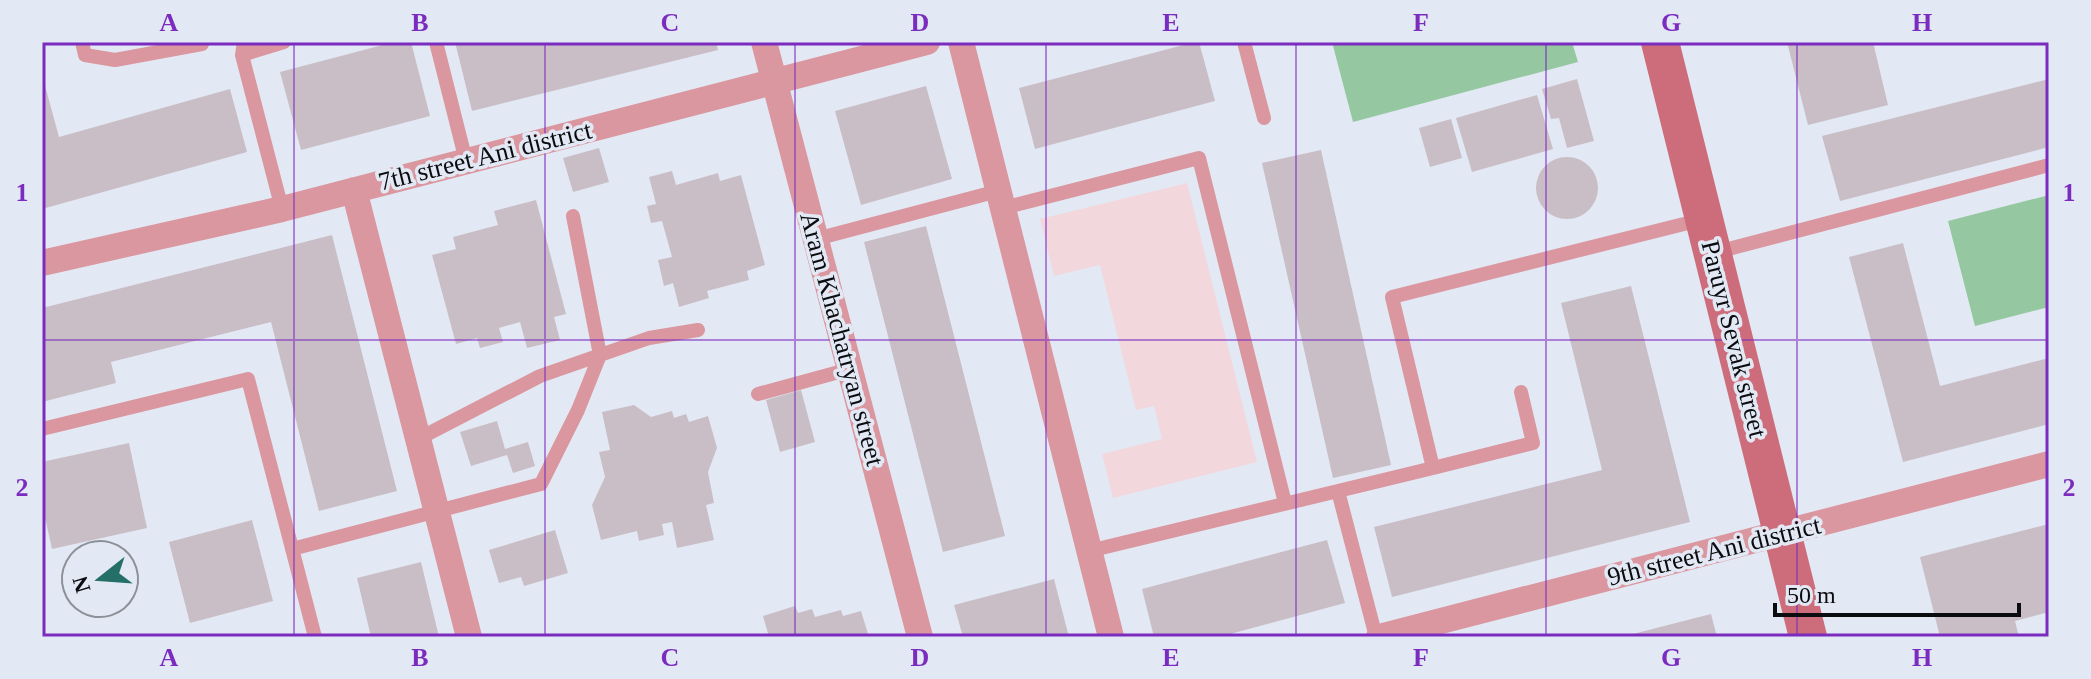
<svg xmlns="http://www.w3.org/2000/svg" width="2091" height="679" viewBox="0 0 2091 679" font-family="Georgia,serif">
<rect width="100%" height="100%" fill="#e3e9f4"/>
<path fill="#f2d7dc" d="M1187,183L1257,462L1113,498L1102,454L1162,439L1154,406L1136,410L1100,265L1054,276L1040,219Z"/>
<path fill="#95c8a1" d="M1332,42H1572L1578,62L1353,122Z
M2049,195V307L1975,326L1948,221Z"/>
<path fill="#c9bec6" d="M394,42H411L430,116L301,150L280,72Z
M455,42H716L718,50L472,111Z
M1195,42H1199L1215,101L1035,149L1019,88Z
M1787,42H1873L1888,105L1808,125Z
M43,78L59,137L230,89L247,152L42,209Z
M1577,79L1594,141L1567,148L1559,118L1551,119L1542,89Z
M2049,79V147L1840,201L1822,136Z
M926,86L952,179L861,205L835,111Z
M1537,95L1553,149L1472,172L1456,118Z
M1451,119L1462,158L1430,167L1419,128Z
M599,148L609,182L573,192L563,158Z
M1321,150L1391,465L1333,478L1262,163Z
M1536 188a31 31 0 1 1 62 0a31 31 0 1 1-62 0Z
M672,171L676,185L718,173L720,181L741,175L765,265L747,271L749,280L707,291L709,298L679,307L673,283L664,286L658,260L672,257L662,221L651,223L647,206L656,204L649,177Z
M536,200L566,314L554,317L560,340L527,348L520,322L499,328L503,342L480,348L477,338L456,344L432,255L456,249L453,237L498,225L494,211Z
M926,226L1005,536L943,552L864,242Z
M332,235L397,491L319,511L271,322L111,362L116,383L42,402V308Z
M1903,243L1940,386L2049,358V424L1903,462L1849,257Z
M1631,286L1690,522L1392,597L1374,527L1602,470L1561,303Z
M801,390L815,442L780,452L766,400Z
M634,405L651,417L672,411L674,418L686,414L689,422L708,416L717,448L708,472L714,503L706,505L714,540L677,548L672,522L662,524L664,535L639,541L637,531L601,540L592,505L605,477L599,452L610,450L602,412Z
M497,421L505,449L528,442L535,466L513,473L507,455L471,466L460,432Z
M129,443L147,528L52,549L42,504V462Z
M252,520L273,601L190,623L169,542Z
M2049,524V612L2015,621L2019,637H1940L1920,557Z
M555,530L568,573L524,586L521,577L499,583L489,550Z
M1327,540L1345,603L1219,637H1154L1142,589Z
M421,562L439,637H371L357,578Z
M1054,579L1069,637H963L954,605Z
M795,606L798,613L812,609L815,617L841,610L843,616L861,611L869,637H769L763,616Z
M1711,614L1717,637H1625V636Z"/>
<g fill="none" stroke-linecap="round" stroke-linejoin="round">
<path stroke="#da979f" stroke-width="14" d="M82,42L85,55L115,60L202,44
M244,42L242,55L282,209
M436,42L466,161
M1244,42L1264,118
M242,55L284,42
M1003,208L1199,158L1285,503
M816,239L998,191
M1713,253L2049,165
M758,394L850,369
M42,429L248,379L315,637
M418,439L540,376L649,338L698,330
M1433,468L1533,443L1521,392
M1338,491L1433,468L1392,297L1704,219
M292,549L541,484L578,410L600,355L573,216
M1089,551L1338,491L1376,637"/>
<path stroke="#da979f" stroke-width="26" d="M764,42L920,637
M961,42L1111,637
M354,190L469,637
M42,263L282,209L927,42
M1379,637L2049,464"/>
<path stroke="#cd6d7b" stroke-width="38" d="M1660,42L1808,637"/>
</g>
<path fill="none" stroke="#7b2cbf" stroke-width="2" stroke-opacity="0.55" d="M294,42V637M545,42V637M795,42V637M1046,42V637M1296,42V637M1546,42V637M1797,42V637M42,340H2049"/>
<g text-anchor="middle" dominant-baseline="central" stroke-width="7" stroke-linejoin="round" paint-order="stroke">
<g font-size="26" fill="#0a0c0f" stroke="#e3e9f4">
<text transform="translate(485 156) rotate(-14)">7th street Ani district</text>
<text transform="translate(842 339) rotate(75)">Aram Khachatryan street</text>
<text transform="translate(1734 339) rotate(76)">Paruyr Sevak street</text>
<text transform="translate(1714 551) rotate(-14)">9th street Ani district</text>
</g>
</g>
<rect width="2091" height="679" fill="none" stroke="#e3e9f4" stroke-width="88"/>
<g transform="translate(100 579) rotate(253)"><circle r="38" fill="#e3e9f4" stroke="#8c9198" stroke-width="2"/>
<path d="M0-6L14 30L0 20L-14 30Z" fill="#256f69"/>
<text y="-12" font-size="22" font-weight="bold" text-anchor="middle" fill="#0a0c0f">N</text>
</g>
<path d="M1775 603v12h244v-12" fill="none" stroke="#0a0c0f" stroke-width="4"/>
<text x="1787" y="603" font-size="24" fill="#0a0c0f" stroke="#e3e9f4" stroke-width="6" paint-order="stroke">50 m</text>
<rect x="44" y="44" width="2003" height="591" fill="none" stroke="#7b2cbf" stroke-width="3"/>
<g font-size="26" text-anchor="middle" font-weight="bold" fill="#7b2cbf">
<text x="169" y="31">A</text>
<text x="420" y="31">B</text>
<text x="670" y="31">C</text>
<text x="920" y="31">D</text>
<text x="1171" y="31">E</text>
<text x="1421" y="31">F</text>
<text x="1671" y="31">G</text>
<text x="1922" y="31">H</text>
<text x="22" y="201">1</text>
<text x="2069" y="201">1</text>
<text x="22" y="496">2</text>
<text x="2069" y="496">2</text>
<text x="169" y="666">A</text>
<text x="420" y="666">B</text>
<text x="670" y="666">C</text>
<text x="920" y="666">D</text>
<text x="1171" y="666">E</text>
<text x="1421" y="666">F</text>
<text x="1671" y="666">G</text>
<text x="1922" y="666">H</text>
</g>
</svg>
